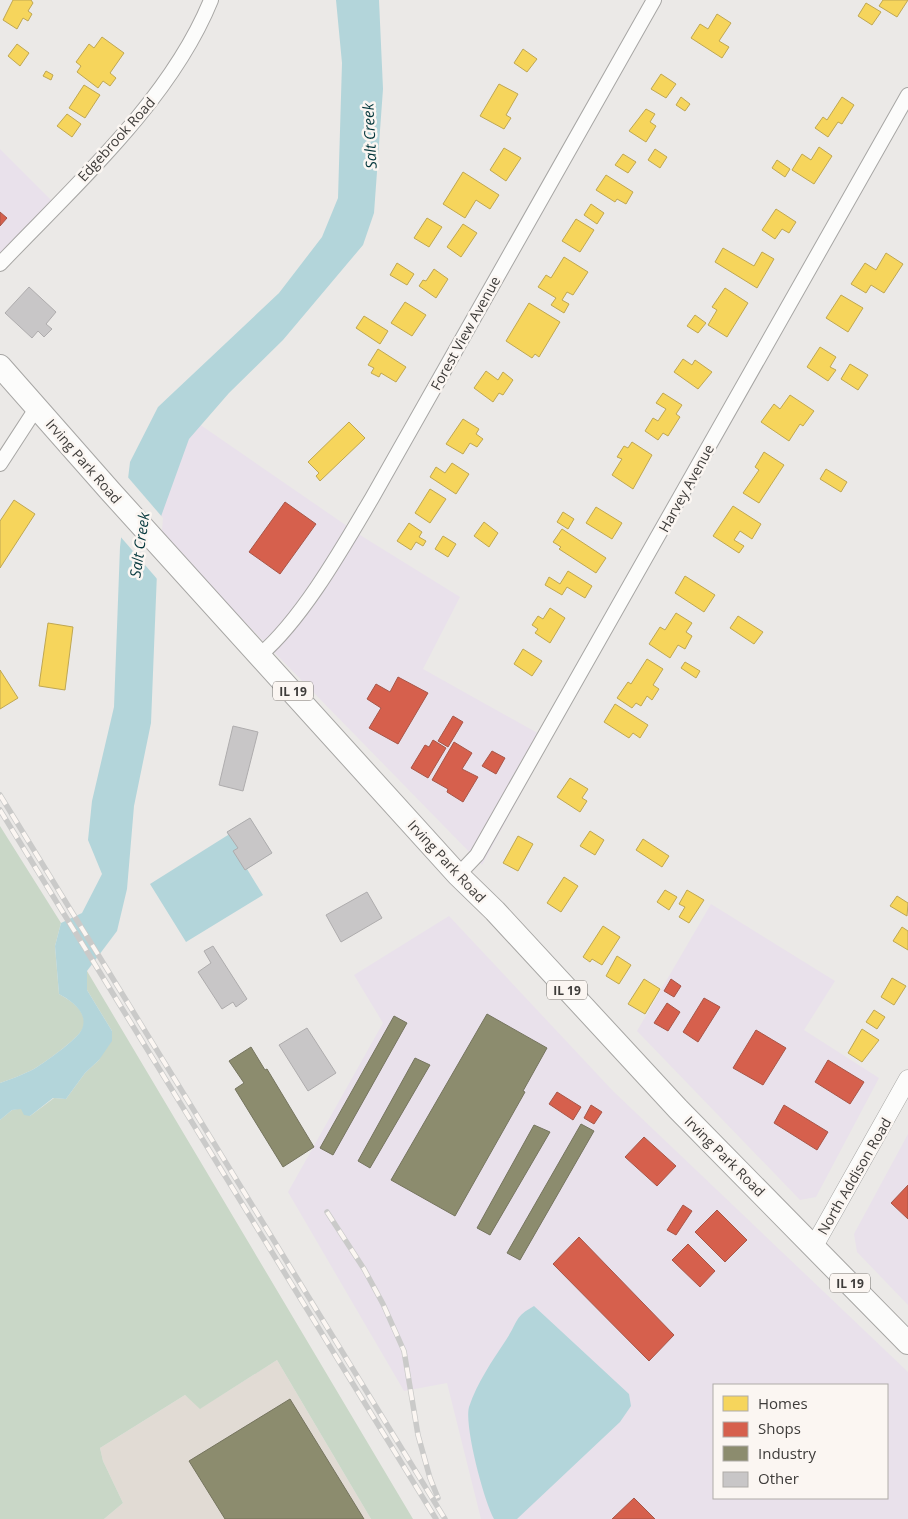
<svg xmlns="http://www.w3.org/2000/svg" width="908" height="1519" viewBox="0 0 908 1519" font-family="'Open Sans',sans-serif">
<rect width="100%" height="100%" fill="#ebe9e7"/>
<path fill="#e9e1eb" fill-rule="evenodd" d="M0,149L54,203L0,260Z
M186,415L360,535L460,597L423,669L550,740L482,865L152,527Z
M711,904L835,981L804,1030L879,1078L816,1197L800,1200L637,1031Z
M449,916L613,1091L908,1372V1519H481L447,1383L404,1391L288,1192L383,1023L354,975ZM714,1385H887V1498H714Z
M908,1134V1305L857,1252L854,1234Z"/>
<path fill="#e1dbd4" d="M277,1360L371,1519H104L123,1503L103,1461L100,1448L185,1395L201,1408Z"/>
<path fill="#c9d7c7" d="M0,826L61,923L55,946L59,994C70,1000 89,1012 83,1028C78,1039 43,1064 32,1070C22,1075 11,1079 0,1083Z
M87,971L413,1519H371L277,1360L200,1409L185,1395L100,1448L103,1461L123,1503L104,1519H0V1120L12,1110L22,1108L30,1116L54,1098L66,1099L85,1073L99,1060L112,1031L87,990Z"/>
<path fill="#b3d5da" d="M336,0H379L383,89L374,213L363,245L283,340L229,393L189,439L159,522L151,723L134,806L127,889L117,931L87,971V990L112,1031V1041L99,1060L85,1073L66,1099L53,1098L30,1116L24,1115L21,1109L12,1110L0,1120V1083C11,1079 22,1075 32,1070C43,1064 78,1039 82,1029C89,1012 70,1000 59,994L55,946L61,923L82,913L102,874L88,840L92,801L114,707L120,547L130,462L158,407L279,293L322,237L338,198L342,63Z
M250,818L272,853L247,869L263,895L186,942L150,884L228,835L227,832Z
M534,1306L629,1394L631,1406L620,1422L517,1519H494C484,1501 464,1426 469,1407C477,1383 492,1361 506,1340C518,1322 514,1317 534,1306Z"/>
<path fill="#ebe9e7" d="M126,475L163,518L158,580L119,535Z"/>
<path fill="#f6d55c" stroke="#bfa752" d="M13,0H31L33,3L28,11L32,14L28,21L23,18L17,29L3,20Z
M883,0H908L897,17L879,6Z
M866,3L881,12L872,25L858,16Z
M717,14L731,23L719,41L729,47L722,58L691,38L700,24L708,29Z
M102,37L124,53L110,73L116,78L110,86L103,81L98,88L77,72L81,66L76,62L89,44L94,48Z
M17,44L29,53L20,66L8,56Z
M523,49L537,59L527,72L514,63Z
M46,71L53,75L51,80L43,76Z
M661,74L676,84L666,98L651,89Z
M499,84L518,94L506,115L511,118L504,129L480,116Z
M84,85L100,95L85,118L69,108Z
M681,97L690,104L685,111L676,105Z
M842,97L854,105L842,124L838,122L828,137L815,128L823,117L827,120Z
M646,109L655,114L650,122L656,126L646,142L629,131Z
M67,114L81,124L72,137L57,126Z
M819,147L832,156L814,184L792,170L802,154L811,160Z
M504,148L521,158L506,181L490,170Z
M655,149L667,157L660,168L648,160Z
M623,154L636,162L628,173L615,165Z
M777,160L790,169L785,177L772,168Z
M463,172L499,195L490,209L476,200L465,218L443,204Z
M606,175L633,192L626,204L617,199L615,202L596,190Z
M591,204L604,213L597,224L584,215Z
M776,209L796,222L789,233L782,229L775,239L762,230Z
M427,218L442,227L429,247L414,238Z
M576,219L594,230L580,252L562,241Z
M463,224L477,233L461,257L447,247Z
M723,248L754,266L762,252L774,259L757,288L715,262Z
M886,253L903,264L884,293L871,285L866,293L851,284L865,263L876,270Z
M564,257L588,272L573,295L567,292L562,300L569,304L564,313L551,305L556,298L538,287L546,275L551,278Z
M397,263L414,274L407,285L390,275Z
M434,269L448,279L436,298L419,286L423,280L426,281Z
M725,288L748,303L727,337L708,325L717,310L712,307Z
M841,295L863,308L848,332L826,318Z
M405,302L426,315L412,336L391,323Z
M529,303L560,322L539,357L535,354L532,358L506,341Z
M695,315L706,323L698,333L687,326Z
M364,316L388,331L380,344L356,328Z
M820,347L836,357L830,367L836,370L828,381L807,367Z
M378,349L406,367L396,382L381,373L379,377L371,373L374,368L368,365Z
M683,359L692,365L695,360L712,372L698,389L674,372Z
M850,364L868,375L858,390L841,379Z
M486,371L498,380L503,372L513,380L503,395L499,393L493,402L474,388Z
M663,393L682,405L676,414L680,417L668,436L663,433L658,440L645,431L653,418L658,421L666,409L656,403Z
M790,395L814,411L803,426L800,424L789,441L761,422L774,404L780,409Z
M463,419L479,429L476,434L483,439L477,447L470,443L463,454L446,444Z
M349,422L365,438L320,481L316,476L319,473L308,462Z
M632,442L652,455L633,489L612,475L622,459L617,457L624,446L628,448Z
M764,452L784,465L759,503L743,493L759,470L755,467Z
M452,463L469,474L456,494L430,477L436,467L445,473Z
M826,469L847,482L841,492L820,479Z
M430,489L446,499L430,523L415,513Z
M14,500L35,514L0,568V521Z
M733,506L761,524L752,539L740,531L734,540L744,546L739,553L713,536Z
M596,507L622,523L612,539L586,523Z
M563,512L574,519L568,529L557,522Z
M484,522L498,533L489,547L474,536Z
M409,523L422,532L419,537L426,541L423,546L416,542L411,550L397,541Z
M562,529L606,558L596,573L559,549L561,547L553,542Z
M443,536L456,544L448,557L435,549Z
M568,571L592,586L585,598L567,587L562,595L545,585L549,577L560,584Z
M685,576L715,595L704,612L675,593Z
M550,608L565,618L550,643L535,633L538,629L532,625L538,616L543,619Z
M676,613L692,623L686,632L692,636L685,649L678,645L670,658L649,644L660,627L665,630Z
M738,616L763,632L754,644L730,628Z
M48,623L73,627L65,690L39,686Z
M523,649L542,661L532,676L514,664Z
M647,659L663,669L653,685L659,689L652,700L647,696L641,706L636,703L632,708L617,698L628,682L631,684Z
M685,662L700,671L696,678L681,668Z
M0,670L18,698L0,709Z
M615,704L648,725L640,738L633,733L629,738L604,722Z
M570,778L588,789L582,798L587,801L580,812L557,797Z
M590,831L604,840L595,855L580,846Z
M518,836L533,844L518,871L503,863Z
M643,839L669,856L662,867L636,850Z
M564,877L578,886L561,912L547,903Z
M665,890L677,897L669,910L657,902Z
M687,890L704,900L689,923L679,917L685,907L679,904Z
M897,896L908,903L907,916L890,906Z
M603,926L620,937L602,965L592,959L590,962L583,957Z
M902,927L908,931V950L893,941Z
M617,956L631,965L619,984L606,976Z
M892,978L906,986L894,1005L881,997Z
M644,979L660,989L645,1014L628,1004Z
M874,1010L885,1017L877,1029L866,1022Z
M862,1029L879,1040L862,1062L848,1053Z"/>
<path fill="#d6604d" stroke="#a85547" d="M0,212L7,218L0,226Z
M285,502L316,524L280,574L249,552Z
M398,677L428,693L398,744L369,728L381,708L367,699L376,684L390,692Z
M453,716L463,722L448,747L438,741Z
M433,740L446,748L428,778L411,768L425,745L429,747Z
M454,742L472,753L462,769L478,777L463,802L447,792L448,789L432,780Z
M492,751L505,758L496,774L482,766Z
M671,979L681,986L674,997L664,991Z
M704,998L720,1007L698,1042L683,1032Z
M667,1003L680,1012L668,1031L654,1023Z
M756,1030L786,1048L763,1085L733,1068Z
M828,1060L864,1082L850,1104L815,1082Z
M557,1092L581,1107L573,1120L549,1104Z
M591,1105L602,1112L594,1124L584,1118Z
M784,1105L828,1132L817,1150L774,1123Z
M644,1137L676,1166L657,1186L625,1157Z
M908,1185V1219L891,1203Z
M683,1205L692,1211L676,1235L667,1230Z
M717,1210L747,1240L725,1262L695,1232Z
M579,1237L674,1335L649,1361L553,1264Z
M688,1244L715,1271L700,1287L672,1260Z
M634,1498L655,1519H612Z"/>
<path fill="#8c8c6e" stroke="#75745e" d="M487,1014L547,1048L523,1091L525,1092L455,1216L391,1180Z
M394,1016L407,1023L333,1155L320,1148Z
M251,1047L265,1070L267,1069L314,1147L283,1167L235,1089L244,1083L229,1061Z
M415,1058L430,1065L370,1168L358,1161Z
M581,1124L594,1131L520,1260L507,1253Z
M534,1125L550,1132L490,1235L477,1228Z
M290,1399L364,1519H225L189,1461Z"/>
<path fill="#c8c6c7" stroke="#aeacad" d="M29,287L56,312L46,324L52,329L44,337L38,331L32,338L5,313Z
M233,726L258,732L243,791L219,785Z
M250,818L272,853L245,870L233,851L238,848L227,832Z
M367,892L382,918L341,942L326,915Z
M213,946L247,999L236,1007L233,1002L222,1009L198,972L211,963L204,951Z
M307,1028L336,1073L308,1091L279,1045Z"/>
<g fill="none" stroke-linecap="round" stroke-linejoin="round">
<defs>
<path id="minor" d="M0,264C74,186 170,101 211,0
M0,464L37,407
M260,655C303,618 343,547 372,498L654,0
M458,875L477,855L908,95"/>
<path id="tertiary" d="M814,1246L908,1079"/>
<path id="primary" d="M0,366L111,492L458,875L495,911L678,1109L908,1343"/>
</defs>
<use href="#minor" stroke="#a7a6a4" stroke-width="16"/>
<use href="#tertiary" stroke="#a7a6a4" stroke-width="19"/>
<use href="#primary" stroke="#a7a6a4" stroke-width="24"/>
<use href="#minor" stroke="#fcfcfb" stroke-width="14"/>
<use href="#tertiary" stroke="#fcfcfb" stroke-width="18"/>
<use href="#primary" stroke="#fcfcfb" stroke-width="22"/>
<defs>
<path id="rail" d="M0,795L445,1519
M0,810L436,1519
M327,1212L364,1269L383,1304L404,1351L418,1435L430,1478L438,1498"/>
</defs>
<use href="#rail" stroke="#cacac9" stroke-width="5.5"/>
<use href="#rail" stroke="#fbf6f2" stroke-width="4" stroke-dasharray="11" stroke-linecap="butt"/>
</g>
<g text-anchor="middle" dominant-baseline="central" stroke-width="5" stroke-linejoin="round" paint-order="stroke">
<g fill="#fbf6f2" stroke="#777471" stroke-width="1">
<rect x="273" y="681.5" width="40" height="19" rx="4"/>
<rect x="547" y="980.5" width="40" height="19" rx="4"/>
<rect x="830" y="1273.5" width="40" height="19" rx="4"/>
</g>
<g font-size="12" font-weight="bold" fill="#3e3c3a">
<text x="293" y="691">IL 19</text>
<text x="567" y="990">IL 19</text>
<text x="850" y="1283">IL 19</text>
</g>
<g font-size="14" fill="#3e3c3a" stroke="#fbf6f2">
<text transform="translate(116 139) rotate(-48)">Edgebrook Road</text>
<text transform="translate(465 333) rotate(-61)">Forest View Avenue</text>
<text transform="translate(84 461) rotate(49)">Irving Park Road</text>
<text transform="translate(686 488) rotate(-61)">Harvey Avenue</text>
<text transform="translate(447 861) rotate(47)">Irving Park Road</text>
<text transform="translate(725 1156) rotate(45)">Irving Park Road</text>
<text transform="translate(854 1176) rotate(-60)">North Addison Road</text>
</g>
<g font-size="15" font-style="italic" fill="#02353a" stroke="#fbf6f2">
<text transform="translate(369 136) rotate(-93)">Salt Creek</text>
<text transform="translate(139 545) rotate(-82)">Salt Creek</text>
</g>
</g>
<rect x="713" y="1384" width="175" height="115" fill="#fbf6f2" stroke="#afaca8"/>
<rect x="723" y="1396" width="25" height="15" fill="#f6d55c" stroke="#afaca8"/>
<text x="758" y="1409" font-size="15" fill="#3e3c3a">Homes</text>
<rect x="723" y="1422" width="25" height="15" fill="#d6604d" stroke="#afaca8"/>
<text x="758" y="1434" font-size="15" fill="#3e3c3a">Shops</text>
<rect x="723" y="1446" width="25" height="15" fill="#8c8c6e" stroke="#afaca8"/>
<text x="758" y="1459" font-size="15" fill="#3e3c3a">Industry</text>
<rect x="723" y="1472" width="25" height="15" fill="#c8c6c7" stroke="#afaca8"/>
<text x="758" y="1484" font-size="15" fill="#3e3c3a">Other</text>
</svg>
